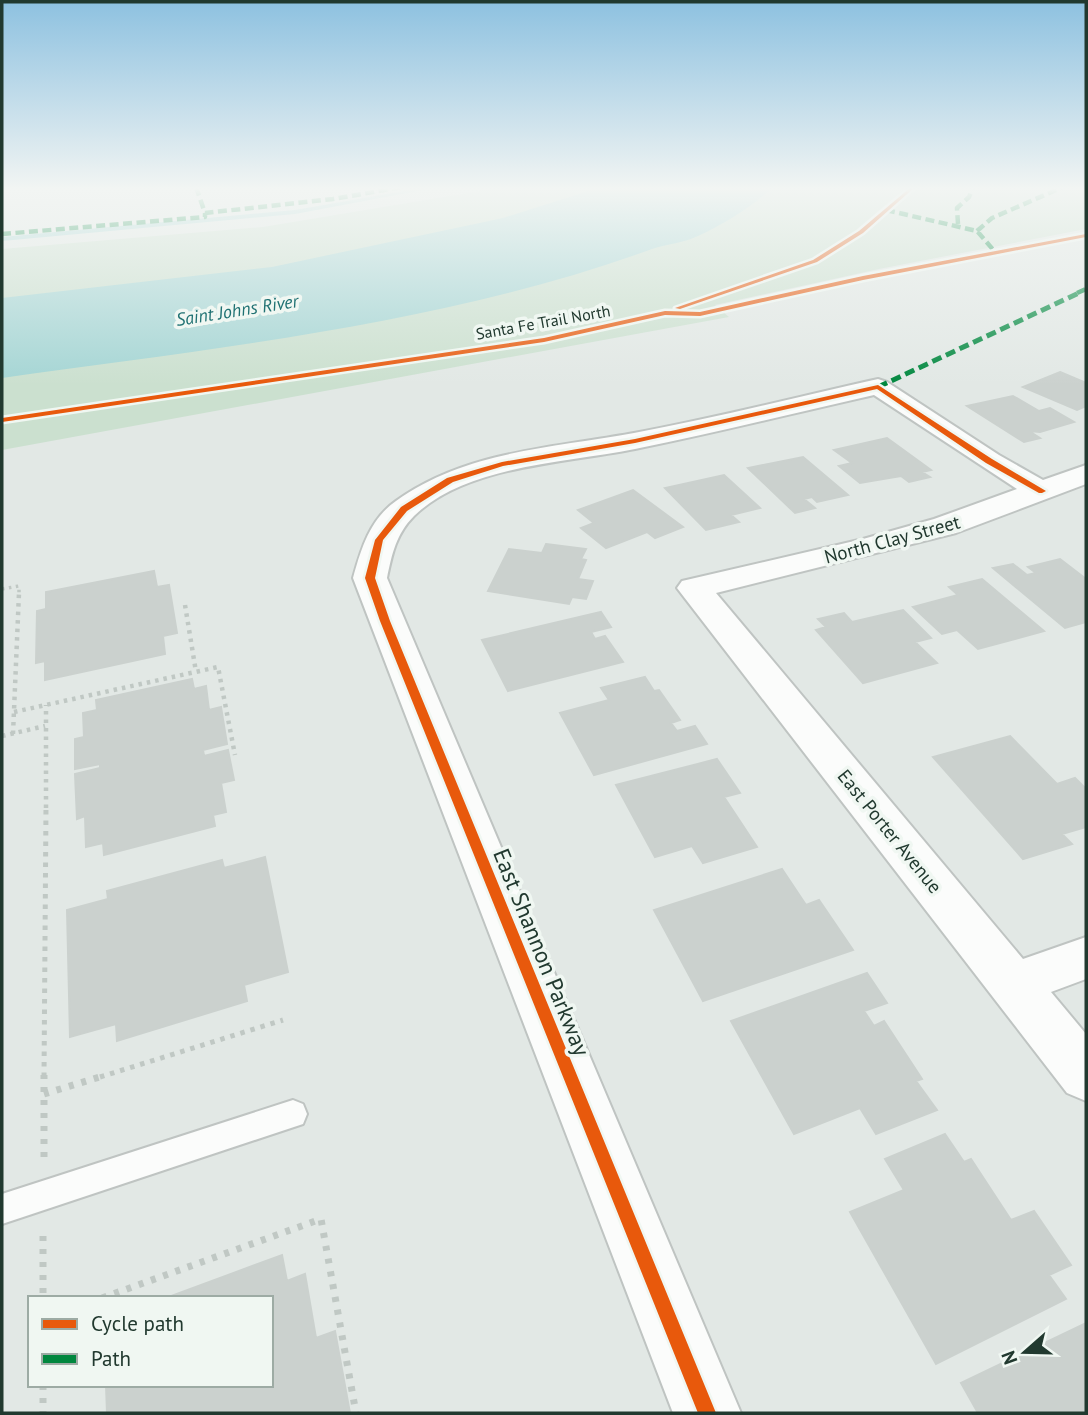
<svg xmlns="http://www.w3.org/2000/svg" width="1088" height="1415" viewBox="0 0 1088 1415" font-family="'PT Sans',sans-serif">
<rect width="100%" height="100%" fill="#e2e8e5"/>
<path fill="#cbe0cf" d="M504,187H1086V229L879,269L715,305L729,317L2,450V249L263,227Z"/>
<path fill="#a4d5d4" d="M601,187H773C753,206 724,224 698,236C684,243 667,244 652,249C447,324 217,348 2,378V298L272,267L503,218Z"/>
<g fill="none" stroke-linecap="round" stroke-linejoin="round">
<path fill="#a4d5d4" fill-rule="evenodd" d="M427,187H439L295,214L2,241V237L295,210Z"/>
</g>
<path fill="#cbd1ce" stroke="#cbd1ce" stroke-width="2" d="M1060,372L1086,383V406L1077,410L1023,387Z
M1013,396L1039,411L1050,408L1074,422L1040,432L1029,431L1040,438L1024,442L967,406Z
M887,438L931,470L922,472L930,477L909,482L901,476L860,483L839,466L852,463L834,450Z
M803,457L848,495L817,502L812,497L804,499L815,508L795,513L748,468Z
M724,475L760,508L731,515L739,522L706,530L665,488Z
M633,490L683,527L655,538L647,532L606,548L581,528L594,523L578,510Z
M546,544L586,549L581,559L586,560L578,579L593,581L586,599L572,597L569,604L488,591L509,549L542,553Z
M1060,559L1086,579V622L1065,628L993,568L1013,564L1027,575L1036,573L1028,567Z
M154,571L157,587L169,585L177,633L163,636L165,654L45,680V661L36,663L37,611L46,609V592Z
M982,579L1044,631L978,649L957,630L942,634L913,607L958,595L949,587Z
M903,610L931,638L915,642L937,663L863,683L816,630L826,627L818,619L844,613L852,622Z
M601,612L611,627L591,632L595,639L605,636L623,662L508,691L482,640Z
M645,677L654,691L659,690L680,720L671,723L677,731L695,726L707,744L594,775L560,713L609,700L601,688Z
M192,679L194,689L206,686L209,710L221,707L227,744L203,750L204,756L228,750L234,780L221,783L226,812L213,815L215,826L104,855L103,843L86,847L85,816L77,819L75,774L100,768V764L75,769V739L84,737L83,713L97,710L96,700Z
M1010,736L1057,784L1075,778L1086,789V827L1062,834L1072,844L1023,859L933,757Z
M717,759L740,793L724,797L757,847L703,863L692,846L655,857L616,785Z
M265,857L288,972L244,985L247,1001L117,1041L116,1024L70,1037L67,910L108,899L107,891L222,860L224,868Z
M782,869L806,905L819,900L853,950L703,1001L654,910Z
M867,973L887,1003L864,1011L874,1026L884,1021L922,1079L916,1081L937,1110L876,1134L860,1108L794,1134L731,1021Z
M945,1134L964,1162L971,1159L1011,1220L1034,1211L1071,1265L1049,1275L1066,1299L936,1364L850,1212L904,1190L885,1159Z
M282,1255L287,1281L305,1274L316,1338L335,1331L350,1413H107L106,1385H271V1298H166Z
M1086,1323V1413H978L961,1383Z"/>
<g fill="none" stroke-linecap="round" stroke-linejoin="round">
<defs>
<path id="lane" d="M293,1100L303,1104L307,1114L303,1124L2,1224V1194Z"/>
<path id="street" d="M878,379L887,382L999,455L1043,480L1086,465V484L956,533L716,593L1023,959L1086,937V979L1051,992L1086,1034V1101L1067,1093L677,588L682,581L863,539L934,519L1017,489L874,395C794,413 715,433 635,449C566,463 466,465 414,516C396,534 392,554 387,578L741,1413H673L353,578C361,549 370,519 396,501C465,451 552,448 634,433C716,418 797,397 878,379Z"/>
</defs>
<use href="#lane" stroke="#bfc4c2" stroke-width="4"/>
<use href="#street" stroke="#bfc4c2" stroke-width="4"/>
<path stroke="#c0c8c4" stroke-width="3.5" stroke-dasharray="2.5 4.5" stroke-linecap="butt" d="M2,589L19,586V595"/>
<path stroke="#c0c8c4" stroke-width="4.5" stroke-dasharray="3.5 5" stroke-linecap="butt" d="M185,605L196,672
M14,712L218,667L235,755
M13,734L19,593
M2,736L45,726
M46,808V705"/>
<path stroke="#c0c8c4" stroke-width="5" stroke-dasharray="4.5 6" stroke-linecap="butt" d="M44,1077L46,806
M100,1077L283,1020"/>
<path stroke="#c0c8c4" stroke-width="7" stroke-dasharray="5 8" stroke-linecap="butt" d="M44,1094L106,1075
M44,1157V1075
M43,1236V1298
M102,1298L321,1219L356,1413
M43,1385V1413"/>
<use href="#lane" fill="#fbfcfb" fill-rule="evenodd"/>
<use href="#street" fill="#fbfcfb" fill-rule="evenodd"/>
<path stroke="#00873e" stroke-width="4.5" stroke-dasharray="9 4.5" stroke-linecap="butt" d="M196,187L205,213L333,199L402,187
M886,210L977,231L996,253
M958,224L957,208L969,197L973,187
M977,231L992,218L1063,187
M2,234L205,217V213
M1077,293L1086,289"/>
<path stroke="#00873e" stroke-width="5" stroke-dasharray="10 5" stroke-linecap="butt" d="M878,387L1081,292"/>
<defs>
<path id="cycleway" d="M911,187H915L863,233L817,262L680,309L675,308L813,260L859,231Z
M1086,234V237L863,280L700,316L665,315L544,342L2,422V418L544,338L665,311L700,312L863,276Z
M878,385L992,459L1046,491L1042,493H1039L986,463L877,389L635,443L503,466L453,482L407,511L383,540L375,578L390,621L716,1413H698L380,621L365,578L375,540L401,507L447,478L502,462L635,439Z"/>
</defs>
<use href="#cycleway" stroke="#f0f7f2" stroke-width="5"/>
<use href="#cycleway" fill="#e8590c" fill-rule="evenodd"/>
</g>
<linearGradient id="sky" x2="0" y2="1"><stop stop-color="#8dc1e0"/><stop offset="0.49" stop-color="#f2f5f3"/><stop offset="1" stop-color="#f2f5f3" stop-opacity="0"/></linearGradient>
<rect width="1088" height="385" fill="url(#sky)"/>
<g text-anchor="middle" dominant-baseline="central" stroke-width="7" stroke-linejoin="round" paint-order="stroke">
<g font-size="16" fill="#21392f" stroke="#f0f7f2">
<text transform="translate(543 322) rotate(-10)">Santa Fe Trail North</text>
</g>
<g font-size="18" font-style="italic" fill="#1f7172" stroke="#f0f7f2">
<text transform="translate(237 310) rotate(-9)">Saint Johns River</text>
</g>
<g font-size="19" fill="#21392f" stroke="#f0f7f2">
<text transform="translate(892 539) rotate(-15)">North Clay Street</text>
<text transform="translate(890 831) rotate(51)">East Porter Avenue</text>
</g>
<g font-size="23" fill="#21392f" stroke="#f0f7f2">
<text transform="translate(542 952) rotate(68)">East Shannon Parkway</text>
</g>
</g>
<rect width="1088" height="1415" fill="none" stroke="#21392f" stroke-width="7"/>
<rect x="28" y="1296" width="245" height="91" fill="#f0f7f2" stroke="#9daba4" stroke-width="2"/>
<rect x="42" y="1319" width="35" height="10" fill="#e8590c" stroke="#9daba4" stroke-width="2"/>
<text x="91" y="1331" font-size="21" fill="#21392f">Cycle path</text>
<rect x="42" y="1354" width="35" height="10" fill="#00873e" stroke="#9daba4" stroke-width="2"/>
<text x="91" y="1366" font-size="21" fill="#21392f">Path</text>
<g transform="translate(1025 1352) rotate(250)" stroke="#f0f7f2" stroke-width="5" paint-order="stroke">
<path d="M0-5L12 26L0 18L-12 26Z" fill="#21392f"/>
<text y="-10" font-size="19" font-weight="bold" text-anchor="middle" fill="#21392f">N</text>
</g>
</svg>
